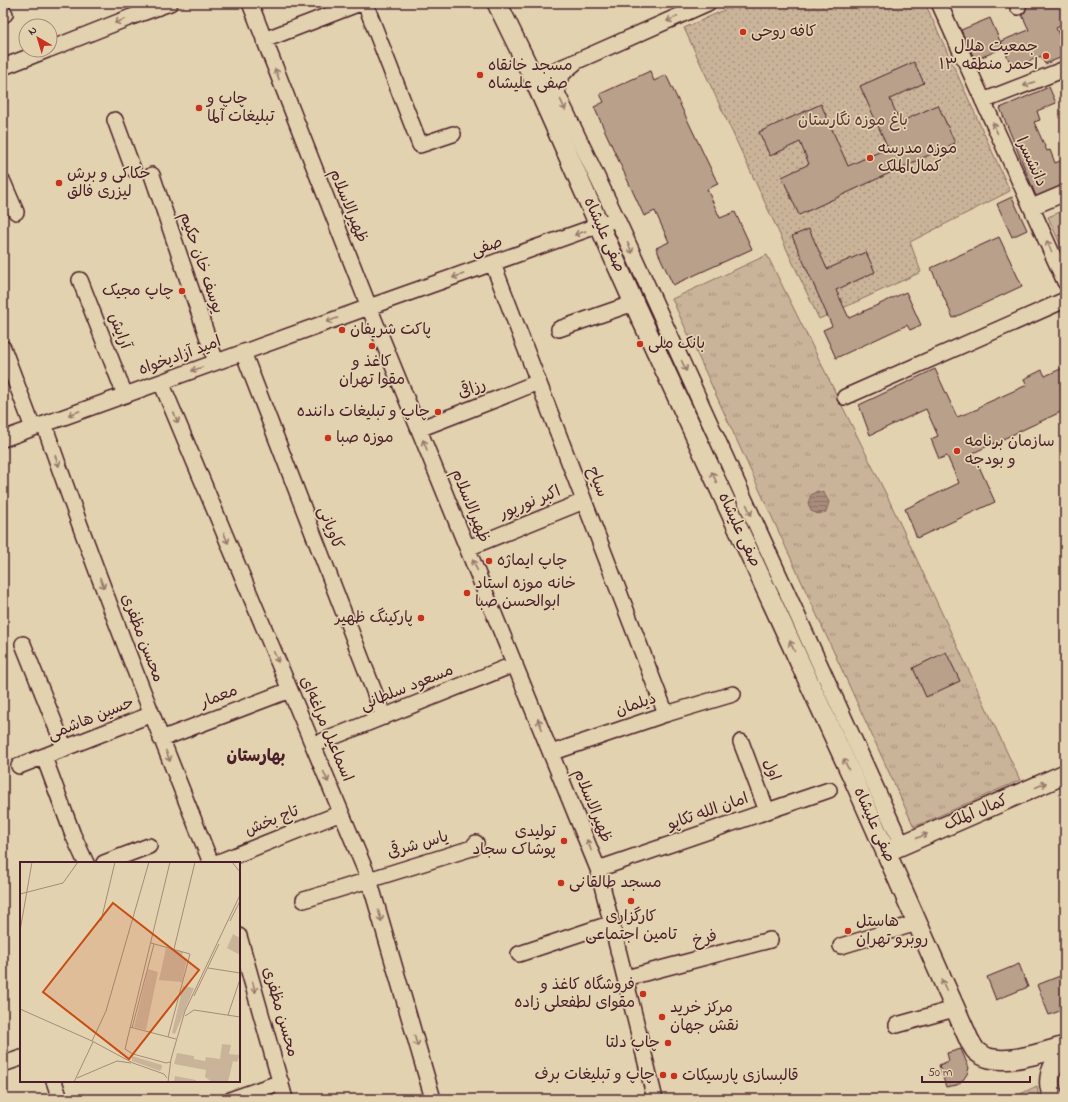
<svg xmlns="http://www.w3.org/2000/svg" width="1068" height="1102" viewBox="0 0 1068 1102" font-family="'Indie Flower','Playpen Sans Arabic',sans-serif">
<defs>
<pattern id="park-tufts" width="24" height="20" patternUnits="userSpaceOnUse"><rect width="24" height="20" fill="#cab499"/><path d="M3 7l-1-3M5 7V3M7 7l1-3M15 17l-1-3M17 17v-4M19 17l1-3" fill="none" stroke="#a6927d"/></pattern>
<pattern id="garden-dots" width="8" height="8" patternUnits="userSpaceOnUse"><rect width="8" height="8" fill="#cab499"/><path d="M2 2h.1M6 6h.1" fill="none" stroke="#a6927d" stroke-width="1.8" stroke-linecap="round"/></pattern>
<pattern id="water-rules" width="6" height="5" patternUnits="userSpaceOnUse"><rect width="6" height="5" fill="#a98d7c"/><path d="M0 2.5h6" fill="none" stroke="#8c7366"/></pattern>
</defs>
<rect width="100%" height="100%" fill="#e3d2af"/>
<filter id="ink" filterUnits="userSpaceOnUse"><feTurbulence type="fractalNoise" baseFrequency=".025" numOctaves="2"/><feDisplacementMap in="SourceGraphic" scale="8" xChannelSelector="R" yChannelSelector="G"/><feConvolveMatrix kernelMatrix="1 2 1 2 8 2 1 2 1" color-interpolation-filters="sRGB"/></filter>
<g filter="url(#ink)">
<path fill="#cab499" stroke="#8a6a62" d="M1037,1086L1039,1099H1010Z"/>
<path fill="url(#park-tufts)" stroke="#8a6a62" d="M1065,210V255L1048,217Z
M767,255L889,500L1020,780L914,827L672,299Z"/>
<path fill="url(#garden-dots)" stroke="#8a6a62" d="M740,3H858L859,6L865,3H925L1010,191L910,242L921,272L819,319L684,28Z"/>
<path fill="url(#water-rules)" stroke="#83615c" d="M817,491L824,493L829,502L826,512L818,514L811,511L808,503L811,495Z"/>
<path fill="#b8a08b" stroke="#4a1f2b" d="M1026,3H1065V24L1056,28L1065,49V56L1045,64L1041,56L1018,66L1010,63L1001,41L1029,30L1022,15L1026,10Z
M990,18L1003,48L975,60L961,30Z
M914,62L924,83L890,99L900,122L938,105L955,143L799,215L782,177L809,164L800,142L770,156L759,132L821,104L848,166L888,148L860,86Z
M650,71L654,81L666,75L718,184L707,189L720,218L735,212L752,249L673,285L656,248L669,242L655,211L644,216L594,107L604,102L600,94Z
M1049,87L1056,103L1037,111L1040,120L1034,122L1047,151L1050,150L1055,163L1065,159V184L1036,196L1000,108Z
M1012,197L1027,230L1012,237L997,204Z
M809,229L827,269L866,252L875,272L836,290L849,318L906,292L921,325L910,330L907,325L836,358L823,330L832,326L792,236Z
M999,237L1022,286L953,318L931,268Z
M1065,367V410L973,453L995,502L917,538L905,509L959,483L947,456L939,459L931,439L938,436L926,409L870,435L859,405L935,369L957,417L978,409L980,406L1027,385L1024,379L1042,370L1045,376Z
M946,652L960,681L926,697L913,668Z
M1019,964L1028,987L996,1000L987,977Z
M1065,974V1009L1049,1015L1037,985Z
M961,1049L969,1068L967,1074L963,1080L957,1085L946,1087L939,1065L949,1061L947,1053Z"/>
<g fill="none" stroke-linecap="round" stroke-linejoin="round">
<defs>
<path id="minor" d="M250,3L369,307L598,869L655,1099
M365,3L420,145L453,134
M939,3L1065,282
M1017,3L1018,7
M3,15L5,14
M264,40L360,3
M50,49L131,17L170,3
M577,61C565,72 554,77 558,95L617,219L902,845
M3,67L47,50
M534,79L577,61L708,3
M983,101L1065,69
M115,120L133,169
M152,175L216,362
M3,182L16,212
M1032,207L1065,193
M493,264L666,714
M80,280L125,395
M559,329L634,303
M3,348L33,428
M243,352L384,717
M161,382L369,879L433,1099
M845,397L1065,300
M44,424C95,572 153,718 211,863
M419,429L499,398L538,382
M3,439L369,307L608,222
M468,548L584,501
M23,644L65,749
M161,739L290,690
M741,742L767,811
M313,745L515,664
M551,753L666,714L733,694
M44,757L73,835L86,863
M19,766L152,714
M104,863L149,846
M216,863L341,813
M598,869L829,790
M304,900L472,848L476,843
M239,936L285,1099
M841,946L917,923
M519,954L612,923
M626,978L770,940
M897,1025L954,1009
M3,1064L21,1058
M54,1081L60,1099
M232,1099L281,1082"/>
<path id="major" d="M497,3L534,79L634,303L854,780L970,1042C972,1044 973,1047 975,1050C995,1071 1042,1052 1065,1046
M886,852L1065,774
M1055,1099C1043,1081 1053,1064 1065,1048"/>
</defs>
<use href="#minor" stroke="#4a1f2b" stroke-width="18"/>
<use href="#major" stroke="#4a1f2b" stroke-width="22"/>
<use href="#minor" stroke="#e3d2af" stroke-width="15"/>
<use href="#major" stroke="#e3d2af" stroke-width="19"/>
</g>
<defs><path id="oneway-shaft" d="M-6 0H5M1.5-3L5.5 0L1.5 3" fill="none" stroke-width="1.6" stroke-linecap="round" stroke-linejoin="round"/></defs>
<g stroke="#96786d">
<use href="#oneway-shaft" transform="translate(672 19) rotate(156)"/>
<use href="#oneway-shaft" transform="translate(120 21) rotate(158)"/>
<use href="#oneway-shaft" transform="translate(277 74) rotate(-111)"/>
<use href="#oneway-shaft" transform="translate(1029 84) rotate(159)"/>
<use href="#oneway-shaft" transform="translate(563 105) rotate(65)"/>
<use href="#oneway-shaft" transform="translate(995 128) rotate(-115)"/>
<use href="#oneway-shaft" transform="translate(580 233) rotate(160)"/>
<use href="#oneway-shaft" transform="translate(1049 246) rotate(-114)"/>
<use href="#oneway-shaft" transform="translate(630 248) rotate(66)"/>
<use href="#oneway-shaft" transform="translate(458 276) rotate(161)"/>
<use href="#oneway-shaft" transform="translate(332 320) rotate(160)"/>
<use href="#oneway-shaft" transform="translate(684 366) rotate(66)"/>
<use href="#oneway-shaft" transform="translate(197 369) rotate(160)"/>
<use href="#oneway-shaft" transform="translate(74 413) rotate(160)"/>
<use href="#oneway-shaft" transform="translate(176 418) rotate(67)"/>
<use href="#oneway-shaft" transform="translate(425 445) rotate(-112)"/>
<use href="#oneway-shaft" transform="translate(57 461) rotate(71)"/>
<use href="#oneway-shaft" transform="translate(714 477) rotate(-115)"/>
<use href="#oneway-shaft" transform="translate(749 510) rotate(66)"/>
<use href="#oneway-shaft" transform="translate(226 538) rotate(67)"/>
<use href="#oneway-shaft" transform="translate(475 565) rotate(-113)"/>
<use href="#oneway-shaft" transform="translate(102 583) rotate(69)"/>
<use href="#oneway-shaft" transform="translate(792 646) rotate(-115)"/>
<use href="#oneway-shaft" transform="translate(276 657) rotate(67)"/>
<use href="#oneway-shaft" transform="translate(540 724) rotate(-112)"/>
<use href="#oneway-shaft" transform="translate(168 756) rotate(68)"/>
<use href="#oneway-shaft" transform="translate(846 764) rotate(-115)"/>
<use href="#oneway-shaft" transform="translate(326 777) rotate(67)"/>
<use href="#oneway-shaft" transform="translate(1041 785) rotate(-24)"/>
<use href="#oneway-shaft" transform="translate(922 836) rotate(-23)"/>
<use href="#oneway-shaft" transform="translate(589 845) rotate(-112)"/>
<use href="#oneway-shaft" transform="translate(380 916) rotate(73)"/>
<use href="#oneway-shaft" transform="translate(944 985) rotate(-113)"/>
<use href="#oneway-shaft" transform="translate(254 987) rotate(74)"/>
<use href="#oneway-shaft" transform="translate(416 1041) rotate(74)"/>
</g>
</g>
<g fill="#c8321e" stroke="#e3d2af" stroke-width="1.5">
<circle cx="743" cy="32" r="4"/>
<circle cx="1046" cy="56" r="4"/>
<circle cx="480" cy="75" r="4"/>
<circle cx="199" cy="108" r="4"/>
<circle cx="870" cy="158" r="4"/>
<circle cx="59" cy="183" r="4"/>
<circle cx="182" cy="291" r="4"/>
<circle cx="342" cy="330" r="4"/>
<circle cx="640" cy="344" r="4"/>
<circle cx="372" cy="346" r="4"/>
<circle cx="438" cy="412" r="4"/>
<circle cx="328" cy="438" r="4"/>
<circle cx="957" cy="451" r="4"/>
<circle cx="489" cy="561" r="4"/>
<circle cx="467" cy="593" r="4"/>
<circle cx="421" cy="618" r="4"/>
<circle cx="564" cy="841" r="4"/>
<circle cx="561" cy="883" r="4"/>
<circle cx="631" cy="901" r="4"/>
<circle cx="848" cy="931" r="4"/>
<circle cx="643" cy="994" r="4"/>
<circle cx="662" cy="1017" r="4"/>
<circle cx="668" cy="1043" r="4"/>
<circle cx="663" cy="1075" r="4"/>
<circle cx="674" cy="1076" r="4"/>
</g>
<g text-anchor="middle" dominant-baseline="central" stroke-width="3.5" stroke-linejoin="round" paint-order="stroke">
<g font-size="16" fill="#4a1f2b" stroke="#e3d2af" text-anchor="start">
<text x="751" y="32">کافه روحی</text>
<text x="1038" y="47" text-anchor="end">جمعیت هلال<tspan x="1038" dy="18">احمر منطقه ۱۳</tspan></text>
<text x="488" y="66">مسجد خانقاه<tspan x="488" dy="18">صفی علیشاه</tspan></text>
<text x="207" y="99">چاپ و<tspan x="207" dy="18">تبلیغات آلما</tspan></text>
<text x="878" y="149">موزه مدرسه<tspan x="878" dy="18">کمال‌الملک</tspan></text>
<text x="67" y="174">حکاکی و برش<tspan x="67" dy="18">لیزری فالق</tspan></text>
<text x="174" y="291" text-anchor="end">چاپ مجیک</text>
<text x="350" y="330">پاکت شریفان</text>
<text x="648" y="344">بانک ملی</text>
<text x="372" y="362" text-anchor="middle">کاغذ و<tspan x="372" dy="18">مقوا تهران</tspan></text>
<text x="430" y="412" text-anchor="end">چاپ و تبلیغات داننده</text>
<text x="336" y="438">موزه صبا</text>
<text x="965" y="442">سازمان برنامه<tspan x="965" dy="18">و بودجه</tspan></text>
<text x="497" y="561">چاپ ایماژه</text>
<text x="475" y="584">خانه موزه استاد<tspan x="475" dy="18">ابوالحسن صبا</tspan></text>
<text x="413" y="618" text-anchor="end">پارکینگ ظهیر</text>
<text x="556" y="832" text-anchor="end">تولیدی<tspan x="556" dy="18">پوشاک سجاد</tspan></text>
<text x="569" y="883">مسجد طالقانی</text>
<text x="631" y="917" text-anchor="middle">کارگزاری<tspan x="631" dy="18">تامین اجتماعی</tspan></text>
<text x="856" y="922">هاستل<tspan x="856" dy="18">روبرو تهران</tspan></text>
<text x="635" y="985" text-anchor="end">فروشگاه کاغذ و<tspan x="635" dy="18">مقوای لطفعلی زاده</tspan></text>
<text x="670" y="1008">مرکز خرید<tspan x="670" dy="18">نقش جهان</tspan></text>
<text x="660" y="1043" text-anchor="end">چاپ دلتا</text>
<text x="655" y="1075" text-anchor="end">چاپ و تبلیغات برف</text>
<text x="682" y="1076">قالبسازی پارسیکات</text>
</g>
<g font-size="16" fill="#5d353c" stroke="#e3d2af">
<text x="853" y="121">باغ موزه نگارستان</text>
</g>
<g font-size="16" fill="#4a1f2b" stroke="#e3d2af">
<text transform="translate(1031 162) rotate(65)">دانشسرا</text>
<text transform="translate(348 206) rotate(68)">ظهیرالاسلام</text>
<text transform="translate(604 235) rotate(66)">صفی علیشاه</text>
<text transform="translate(487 247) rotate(-19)">صفی</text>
<text transform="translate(201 263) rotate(71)">یوسف خان حکیم</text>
<text transform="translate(119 331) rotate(69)">آرایش</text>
<text transform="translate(180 356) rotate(-20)">امید آزادیخواه</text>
<text transform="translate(472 389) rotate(-20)">رزاقی</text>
<text transform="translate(597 482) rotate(69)">سیاح</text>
<text transform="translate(530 503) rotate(-22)">اکبر نورپور</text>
<text transform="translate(470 506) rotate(68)">ظهیرالاسلام</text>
<text transform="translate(330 528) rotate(69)">کاویانی</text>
<text transform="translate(739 530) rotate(65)">صفی علیشاه</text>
<text transform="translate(142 638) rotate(69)">محسن مظفری</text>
<text transform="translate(407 688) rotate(-22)">مسعود سلطانی</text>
<text transform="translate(219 697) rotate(-21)">معمار</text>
<text transform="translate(636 705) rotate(-19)">دیلمان</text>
<text transform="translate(91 719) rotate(-22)">حسین هاشمی</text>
<text transform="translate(326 729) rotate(67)">اسماعیل مراغه‌ای</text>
<text transform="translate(771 770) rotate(69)">اول</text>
<text transform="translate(592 806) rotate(68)">ظهیرالاسلام</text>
<text transform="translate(708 812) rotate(-19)">امان الله تکاپو</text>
<text transform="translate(976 813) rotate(-23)">کمال الملک</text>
<text transform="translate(272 821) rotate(-22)">تاج بخش</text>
<text transform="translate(874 825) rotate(66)">صفی علیشاه</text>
<text transform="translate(418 845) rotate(-16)">یاس شرقی</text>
<text transform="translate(705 939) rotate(-15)">فرخ</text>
<text transform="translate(280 1012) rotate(74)">محسن مظفری</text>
</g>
<g font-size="17" font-weight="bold" fill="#4a1f2b" stroke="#e3d2af">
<text x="256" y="756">بهارستان</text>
</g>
</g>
<g transform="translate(20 862)">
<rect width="220" height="220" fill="#e3d2af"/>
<path d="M213,72L220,76V93L207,86Z" fill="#cab499"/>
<path d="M155,214L176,218V220H154Z" fill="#cab499"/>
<path d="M128,107L138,110L126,168L114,165ZM163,124L174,126L155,172L152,171ZM202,182L211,183L209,192L220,193L217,200L213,199L208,220H192L185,215L186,208L154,202L157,191L174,194V197L185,199L186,195L200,197ZM112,194L142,203V206L140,209L112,199Z" fill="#cab499"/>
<path d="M146,86L163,90L162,95L167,97L162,120L139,118Z" fill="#cab499"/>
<path fill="none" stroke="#a68a7a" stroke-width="1" d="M150,0L105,187L113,192L146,201L150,200M212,0L220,10M0,32L43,21L58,0M81,59L95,0M210,59L220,39M0,69L12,0M131,81L170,92L148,175M154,87L175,0M188,106L220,111M174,134L199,82M0,147L72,179L113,201L144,212L147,216M208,153L220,117M165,154L174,148L220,155M110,165L156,177M112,166L134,82M72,179L86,149L129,0M57,216L97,199L111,201M54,220L73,180M148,220L151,197L165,149L220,33"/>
<path fill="#c84d12" fill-opacity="0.15" stroke="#c84d12" stroke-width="2" d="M93,41L179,108L109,197L23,130Z"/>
<rect width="220" height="220" fill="none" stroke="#4a1f2b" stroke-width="2"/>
</g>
<rect width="1068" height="1102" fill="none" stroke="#e3d2af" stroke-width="16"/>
<rect x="8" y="8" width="1052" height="1086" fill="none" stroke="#4a1f2b" stroke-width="1.5" filter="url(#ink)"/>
<g transform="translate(38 38) rotate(322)"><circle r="19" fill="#e3d2af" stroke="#a68a7a"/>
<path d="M0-3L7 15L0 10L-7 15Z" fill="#c8321e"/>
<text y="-6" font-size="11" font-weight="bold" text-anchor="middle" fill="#4a1f2b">N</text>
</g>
<path d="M922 1076v6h108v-6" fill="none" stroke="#4a1f2b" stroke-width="2"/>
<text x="928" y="1076" font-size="12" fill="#4a1f2b" stroke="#e3d2af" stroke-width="3" paint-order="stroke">50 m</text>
</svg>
